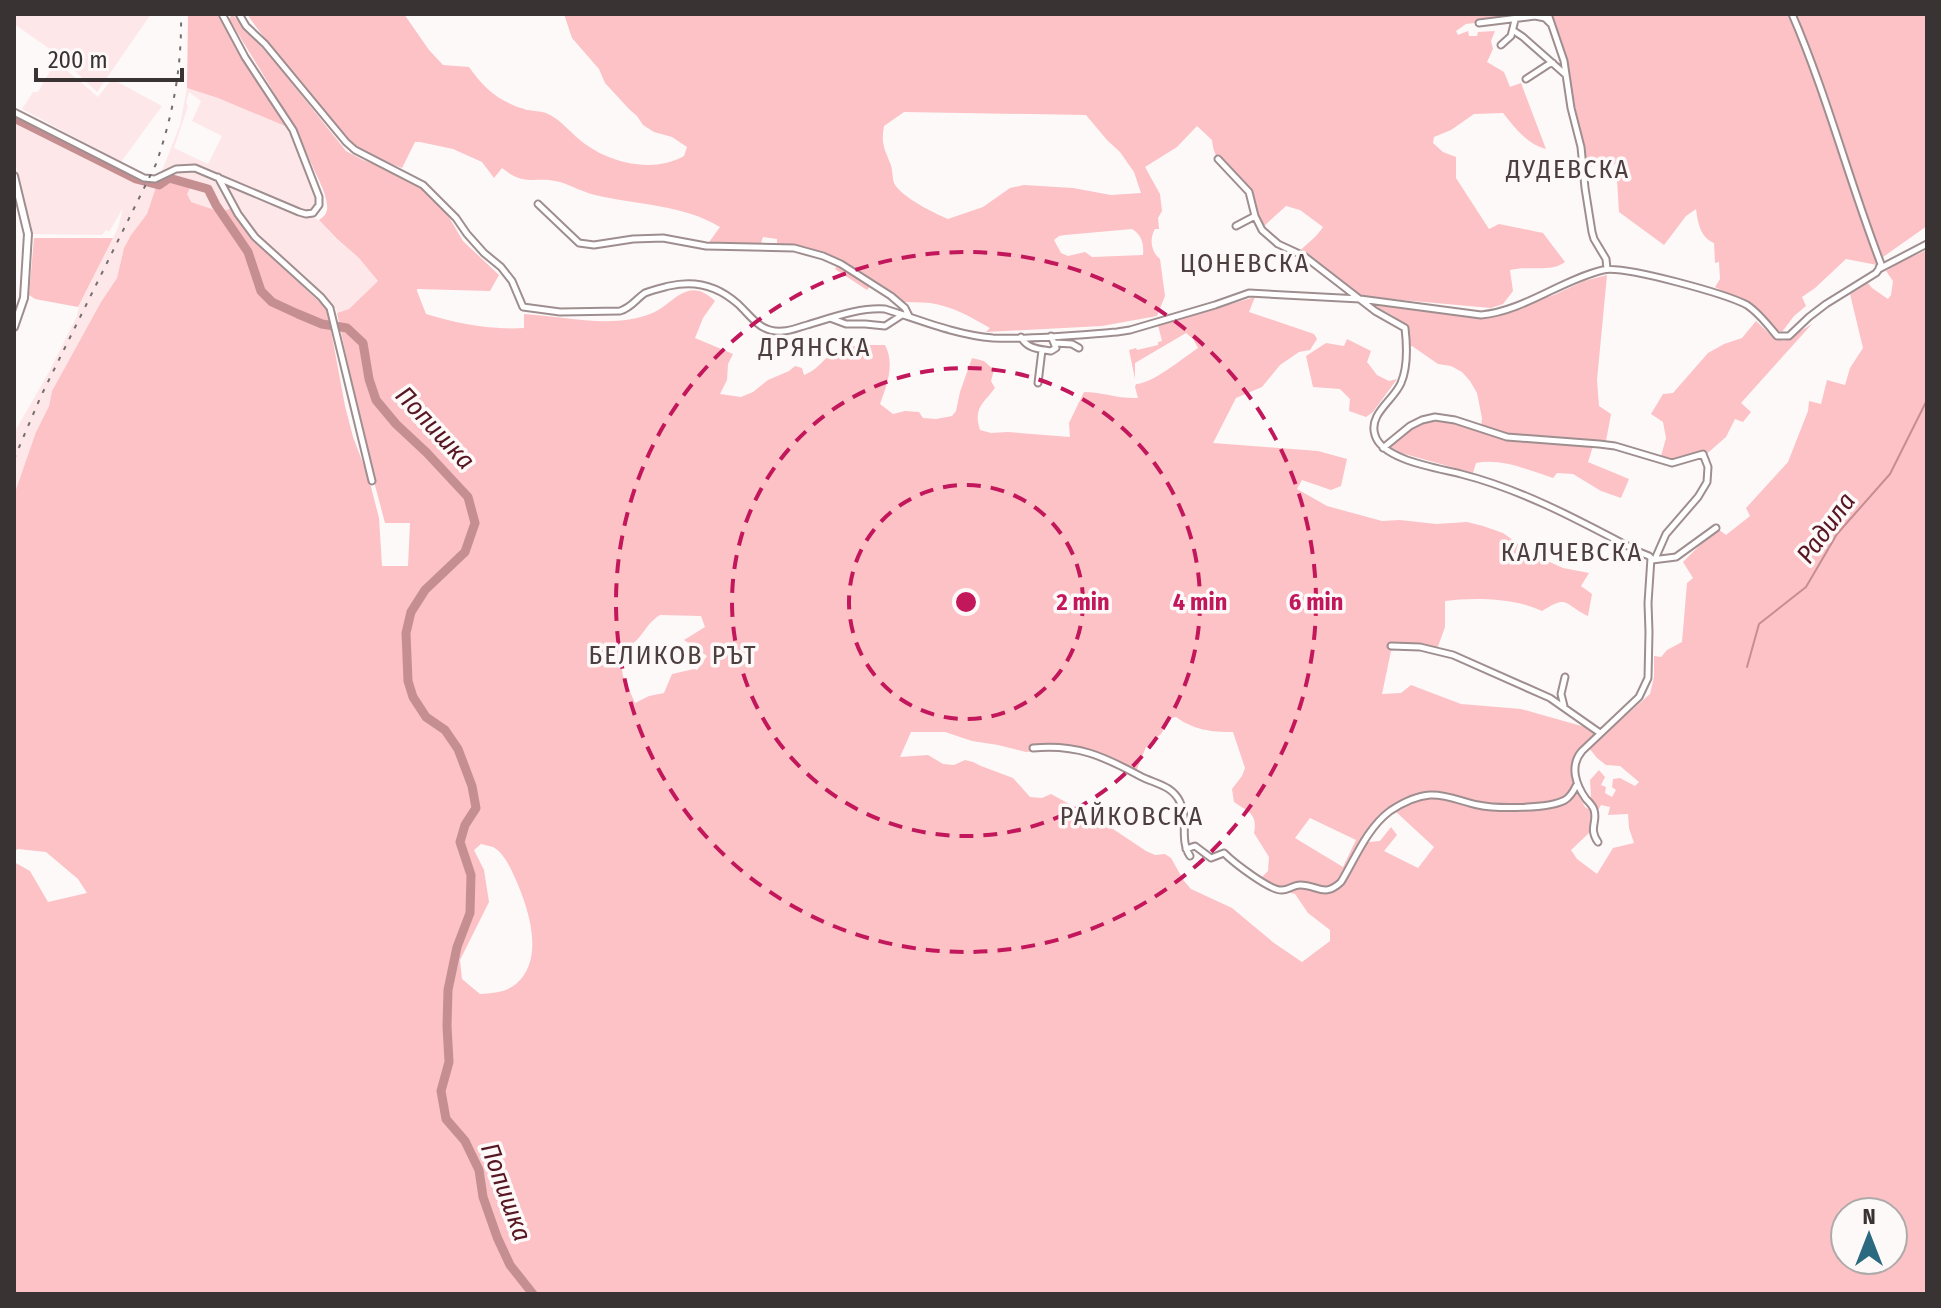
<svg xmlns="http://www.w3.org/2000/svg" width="1941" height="1308" viewBox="0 0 1941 1308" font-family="'Fira Sans Condensed',sans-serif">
<rect width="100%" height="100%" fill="#fdf9f9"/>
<path fill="#fde7e8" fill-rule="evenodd" d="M14,14H151L97,92L57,54L14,24Z
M56,61L98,97L112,79L162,106L121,162L22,109L33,92H38Z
M187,88L218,98L285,126L293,140L317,205L313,212L303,211L225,182L218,181L232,208L221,212L190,202L186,194L191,187L173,180L158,182L147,214L131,235L124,248L117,278L101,302L52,391L49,406L36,432L14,495V433L49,372L77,316L79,305L118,228L123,208L109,232L106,230L102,235L32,234L14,157V120L138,181L141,176L158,181L180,125ZM189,92L201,101L192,121L222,136L208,164L174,148L188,106L186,103Z
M231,186L319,220L336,239L359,258L378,281L349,309L337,313L336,309L255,234L232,198L228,189Z"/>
<path fill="#fcc2c6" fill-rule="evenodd" d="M188,14H217L285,126L218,98L187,88Z
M232,14L275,62L346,151L363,160L411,178L433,190L463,241L499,275L490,291L417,289V291L426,314C458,324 491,330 524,328V314C562,316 613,329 650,314C674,305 687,274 715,301L703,318L695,338L733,354L728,364L727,380L720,394L741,397L753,392L768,380L789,371L795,366L802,368L804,375C818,369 819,364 829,356C844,344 866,345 885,345C895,364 887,385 880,404L893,414L905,411L919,412L923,418L936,419L952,416L956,411L960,392L972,358L984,361L994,370L991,381L995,388C983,404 973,408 980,430L991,433L1008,432L1070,437L1069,423L1084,392C1102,392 1119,399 1138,398L1135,387L1136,384C1152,384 1183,358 1198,348L1193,339L1186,333L1135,363V379L1129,350L1136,348L1137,350L1158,345V342L1162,341L1158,325L1255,297L1249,312L1314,334L1317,339L1310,350L1299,352L1280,365L1262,387L1236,398L1213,443L1318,451L1347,459L1341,486L1331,490L1302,480L1297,489L1327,506L1382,521L1400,520L1436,524L1467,522L1483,526L1503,533L1534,555L1563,568L1589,573L1581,586L1592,594L1588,616C1563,604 1569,594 1542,611C1516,598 1474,597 1445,601V627L1436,652L1398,649L1391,651L1382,694L1401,693L1411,685L1461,704L1521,709L1599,731C1593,737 1575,756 1573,765C1571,772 1577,782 1573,789C1563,810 1498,805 1478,804L1483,810L1560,804L1577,792L1585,807L1597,814L1589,833L1571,850L1577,859L1597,874L1613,848L1634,843L1629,828L1628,814L1608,815L1610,807L1601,805L1597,812L1587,800L1591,797L1590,780L1599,770L1605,777L1601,785L1606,787L1605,793L1612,797L1616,790L1612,787L1613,779L1620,778L1635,786L1639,782L1620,766L1606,765L1597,758L1589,748L1650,694L1654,677V656L1661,657L1667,650L1682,642L1687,583L1693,578L1683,562L1705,540L1718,529L1726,535L1750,516L1746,508L1788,462L1808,411L1809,401L1821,404L1827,380L1845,385L1850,368L1863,348L1850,294L1868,283L1872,288L1888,299L1891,295L1893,281L1886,271L1898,263L1927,250V1294H14V862L30,871L48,902L87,893L78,879L46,852L18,849L14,851V495L36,432L49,406L52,391L101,302L117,278L124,248L131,235L147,214L158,181L173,180L191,186L187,194L191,202L221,212L232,208L252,239L327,309L345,406L353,437L369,479L379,518L382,566H408L410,523H385L367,455L337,313L349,309L378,281L359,258L337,239L319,220C325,216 328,212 327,205C326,192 317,177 312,165C289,114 258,67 229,19ZM660,615L701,616L705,627L684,640L707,656L697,670L694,669L672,674L664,693L649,696L635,703L623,676L619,651C642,644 643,625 660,615ZM1176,717C1194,730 1211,732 1233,732L1245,768L1242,776L1232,789L1234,802C1248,812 1258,813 1254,833L1269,857L1268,871L1260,879L1285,891L1295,894L1308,913L1330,930V941L1302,962L1274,943L1232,908L1191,889L1184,881L1171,858L1165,854L1155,855L1146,851L1104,823L1051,794L1042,798L1030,797L1013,778L981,766L973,762L965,760L954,765L943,764L928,755L900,757L911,732H945L972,741L998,745L1026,752L1053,749L1086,752L1135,774L1146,747L1161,734L1171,718ZM1394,810L1434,847L1418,868L1384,851L1397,835L1391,827L1380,841L1368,842L1366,835C1373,823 1380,812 1394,810ZM1310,818L1356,840L1343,867L1295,838ZM481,844C485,845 489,846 493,847C504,853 510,867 515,878C528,907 546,958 516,984C505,993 493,993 480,994L462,979L460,960L489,902L484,870L474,850ZM1845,1212H1893V1260H1845Z
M247,14H404L429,50L443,65L469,67C485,90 500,102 527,110C533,111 540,111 546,113C561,119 572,135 585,144C613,164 654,173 684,156L687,147L672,137L654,132L643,125L637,116L629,109L605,83L599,69L572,38L564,14H1546L1547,19L1537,15L1466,24L1456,31L1458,35L1468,31L1469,36H1477L1478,32L1495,31L1491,41L1493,49L1487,62L1504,72L1510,87L1521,83L1546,149C1527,144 1515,128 1503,113L1474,114L1451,130L1434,137L1433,143L1443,152L1456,157V178L1489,229L1499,224L1543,233L1565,262C1551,273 1527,265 1510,270L1513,291L1503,304L1491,308L1357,296L1299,252C1307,243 1317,237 1323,227L1300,210L1286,206L1263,227L1260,224C1256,211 1254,197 1247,186C1233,168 1214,167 1212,140L1197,126L1177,147L1145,167L1160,194L1162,211L1158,218L1159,229H1155C1149,239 1151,252 1160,259L1165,296L1157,316L1102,326L986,332L990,328C971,317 952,306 930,303C919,302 908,302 897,302L874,281H868L871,285L867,290L835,269L837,266L836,260L777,244V239L763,237L761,243L707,245L720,227C682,204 637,205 595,195C583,192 572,186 560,182C536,175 527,188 502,168L494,178L482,162L453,149L420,142H415L402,168C387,162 370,157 357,147C340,134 327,113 313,96C291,68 267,44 247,14ZM904,112L1086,115L1107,140L1120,152L1134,172L1141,193L1111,195L1073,188L1024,185L1010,188L983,207L948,219C934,213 901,197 894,183C892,177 893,169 890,163C884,147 881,144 884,126ZM1132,229C1142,235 1144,244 1143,255L1092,257L1085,252L1068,256L1061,253L1054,240L1059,236L1065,235Z
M1549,14H1793L1848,181L1876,257L1877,265L1846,259L1815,288L1802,297L1806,306L1794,316L1782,332L1775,330L1738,299L1715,287L1720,279L1719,262L1715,263L1714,243C1700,237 1698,223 1696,209L1686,216L1664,245L1619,212L1616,164L1585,167L1573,117L1566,69Z
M1797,14H1927V226L1883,257L1866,217Z
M34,238H113L78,307L35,299L29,295Z
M1607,275L1597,380L1599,406L1611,414L1606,441L1595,440L1588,462L1629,479L1621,498L1601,491L1573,474L1557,473L1553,478C1528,470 1502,458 1476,463L1473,473L1401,453L1385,444L1399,433L1435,416L1481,428L1482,418L1477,393L1470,381L1462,372L1451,366L1438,364L1412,346L1409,347C1405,318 1397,319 1374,305L1378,304L1482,318L1554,295L1584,281Z
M1756,321L1774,338L1784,341L1812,324L1741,403L1751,412L1743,422L1735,419L1726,437L1703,457L1673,460L1661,456L1666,438L1663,422L1651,414L1663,394L1673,393L1708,353L1724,344L1742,338Z
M1347,339L1371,351L1367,362L1377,375L1389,381L1397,379L1373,412L1366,417L1349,411L1350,399L1340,389L1313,387L1306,356L1326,343L1344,346Z"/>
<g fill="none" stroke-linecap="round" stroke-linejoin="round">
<path stroke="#c58f92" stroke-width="2" d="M1747,667L1759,624L1806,587L1837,534L1890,474L1927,400"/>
<path stroke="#c58f92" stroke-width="9" d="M14,118L136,179L159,185L169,178L208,189L216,205L248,252L261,291L272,302L298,314L322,324L347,328L363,343L369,379L376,400L396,424L427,453L468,497L475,523L465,552L425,590L411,612L406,633L408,681L413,697L426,717L445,730L458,749L472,786L476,808L465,825L460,842L471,875L470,913L457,947L448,990L447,1026L449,1062L441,1091L446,1119L465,1141L479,1170L483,1197L497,1237L510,1265L533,1294"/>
<defs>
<path id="minor" d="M239,14L246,26L265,44L346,142L355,150L423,185L456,218L467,234L484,253L501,267L512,281L523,307L560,312L620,311C631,308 636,299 645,293C652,290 661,288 669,286C694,280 718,286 738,304C752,317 760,333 783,331C791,331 799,327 807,325C831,318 860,307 885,309C920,320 956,335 993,338C1031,340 1078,335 1117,332L1130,330L1215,305L1249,293L1360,299L1481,315C1524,311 1561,280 1603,270C1624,265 1726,294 1747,305C1759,313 1768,325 1777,336H1789L1809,317L1826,304L1876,273L1879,269L1927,244
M1548,14L1564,61L1571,108L1581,147L1585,188L1592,232L1594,239L1606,259L1607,269
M1792,14C1827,95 1849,181 1881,264L1879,268
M1479,23L1535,16L1545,18L1550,23
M1514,31L1523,37L1566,75
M1501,45L1511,36L1515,20
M1526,79L1549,64L1553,63
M14,112L144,178L155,179L176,169L195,168L299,212L306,214L313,213L319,205V197L293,130L245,57L222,14
M1218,159L1249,192L1255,216L1262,230L1278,244L1304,256L1375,311L1405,328C1407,345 1408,367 1401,383C1394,400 1368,414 1375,435C1382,460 1438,468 1461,474C1524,490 1582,522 1639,552L1649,556L1651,558L1648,603L1649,632L1648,678L1639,697L1582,751C1569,766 1576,785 1586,799C1589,802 1593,806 1594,810C1598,822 1588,828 1598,842
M218,177L238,214L255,237L321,297L330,308L372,481
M538,204L579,243L594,245L633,239L663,238L706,246L794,248L823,256L841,264L891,296L905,308L909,316
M1236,226L1255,216
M830,318L846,324H865L885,326L902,315
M1021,337C1027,349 1039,349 1051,351L1056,348L1051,336
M1055,343L1072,344L1079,348
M1038,383L1042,350
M1383,448L1410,426L1422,420L1435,417L1455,420L1507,437L1599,444L1615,446L1672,463L1703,454L1708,467L1707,482L1698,497L1666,534L1655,559
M1652,560L1676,557L1716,528
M1391,646L1420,647L1453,655L1550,698L1600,733
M1564,706L1561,694L1565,677
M1033,748C1077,744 1103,756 1140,776C1155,784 1172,785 1180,802C1189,819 1179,840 1190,856
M1186,849L1195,846L1211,858L1224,853C1233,862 1270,891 1282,890C1289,890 1293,885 1300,885C1318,885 1324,898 1341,882C1355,859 1367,828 1390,811C1402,803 1416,796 1430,795C1447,794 1462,802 1478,805C1496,809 1549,809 1565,800C1570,797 1573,792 1576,786"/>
<path id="tertiary" d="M14,176L28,234L24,298L14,327"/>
</defs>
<use href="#minor" stroke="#9f8e8f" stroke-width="9"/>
<use href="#tertiary" stroke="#9f8e8f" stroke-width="10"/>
<use href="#minor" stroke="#fff" stroke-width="5"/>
<use href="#tertiary" stroke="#fff" stroke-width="6"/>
<path stroke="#746e6e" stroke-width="2" stroke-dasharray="4 8" stroke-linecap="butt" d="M14,459L41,396L156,164C173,115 182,67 181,14"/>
</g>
<g fill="none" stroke="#c2185b" stroke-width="4" stroke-dasharray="14 10">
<circle cx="966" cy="602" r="117"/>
<circle cx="966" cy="602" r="234"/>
<circle cx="966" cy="602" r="350"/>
</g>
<g text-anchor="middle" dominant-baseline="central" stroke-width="7" stroke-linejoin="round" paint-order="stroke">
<g font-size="26" letter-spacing="2" fill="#4d3e3f" stroke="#fdf9f9">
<text x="1568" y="169">ДУДЕВСКА</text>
<text x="1245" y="263">ЦОНЕВСКА</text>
<text x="815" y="347">ДРЯНСКА</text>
<text x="1572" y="552">КАЛЧЕВСКА</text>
<text x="673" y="655">БЕЛИКОВ РЪТ</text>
<text x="1132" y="816">РАЙКОВСКА</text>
</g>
<g font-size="26" font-style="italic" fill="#571621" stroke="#fdf9f9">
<text transform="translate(435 428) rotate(47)">Попишка</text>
<text transform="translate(1826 528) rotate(-54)">Радила</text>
<text transform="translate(506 1192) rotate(70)">Попишка</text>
</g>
</g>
<circle cx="966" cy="602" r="12" fill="#c2185b" stroke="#fdf9f9" stroke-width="4"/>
<g font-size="24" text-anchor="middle" font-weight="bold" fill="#c2185b" stroke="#fdf9f9" stroke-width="7" stroke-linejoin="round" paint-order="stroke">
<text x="1083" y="610">2 min</text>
<text x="1200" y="610">4 min</text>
<text x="1316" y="610">6 min</text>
</g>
<rect width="1941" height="1308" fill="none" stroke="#3a3333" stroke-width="32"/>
<g transform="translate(1869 1236)"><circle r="38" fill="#fdf9f9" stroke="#afaaaa" stroke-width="2"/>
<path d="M0-6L14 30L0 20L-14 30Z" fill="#2a697f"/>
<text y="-12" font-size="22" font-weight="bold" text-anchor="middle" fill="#3a3333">N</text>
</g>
<path d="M36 68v12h146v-12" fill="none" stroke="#3a3333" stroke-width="4"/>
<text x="48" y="68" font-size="24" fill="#3a3333" stroke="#fdf9f9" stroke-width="6" paint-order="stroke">200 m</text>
</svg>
